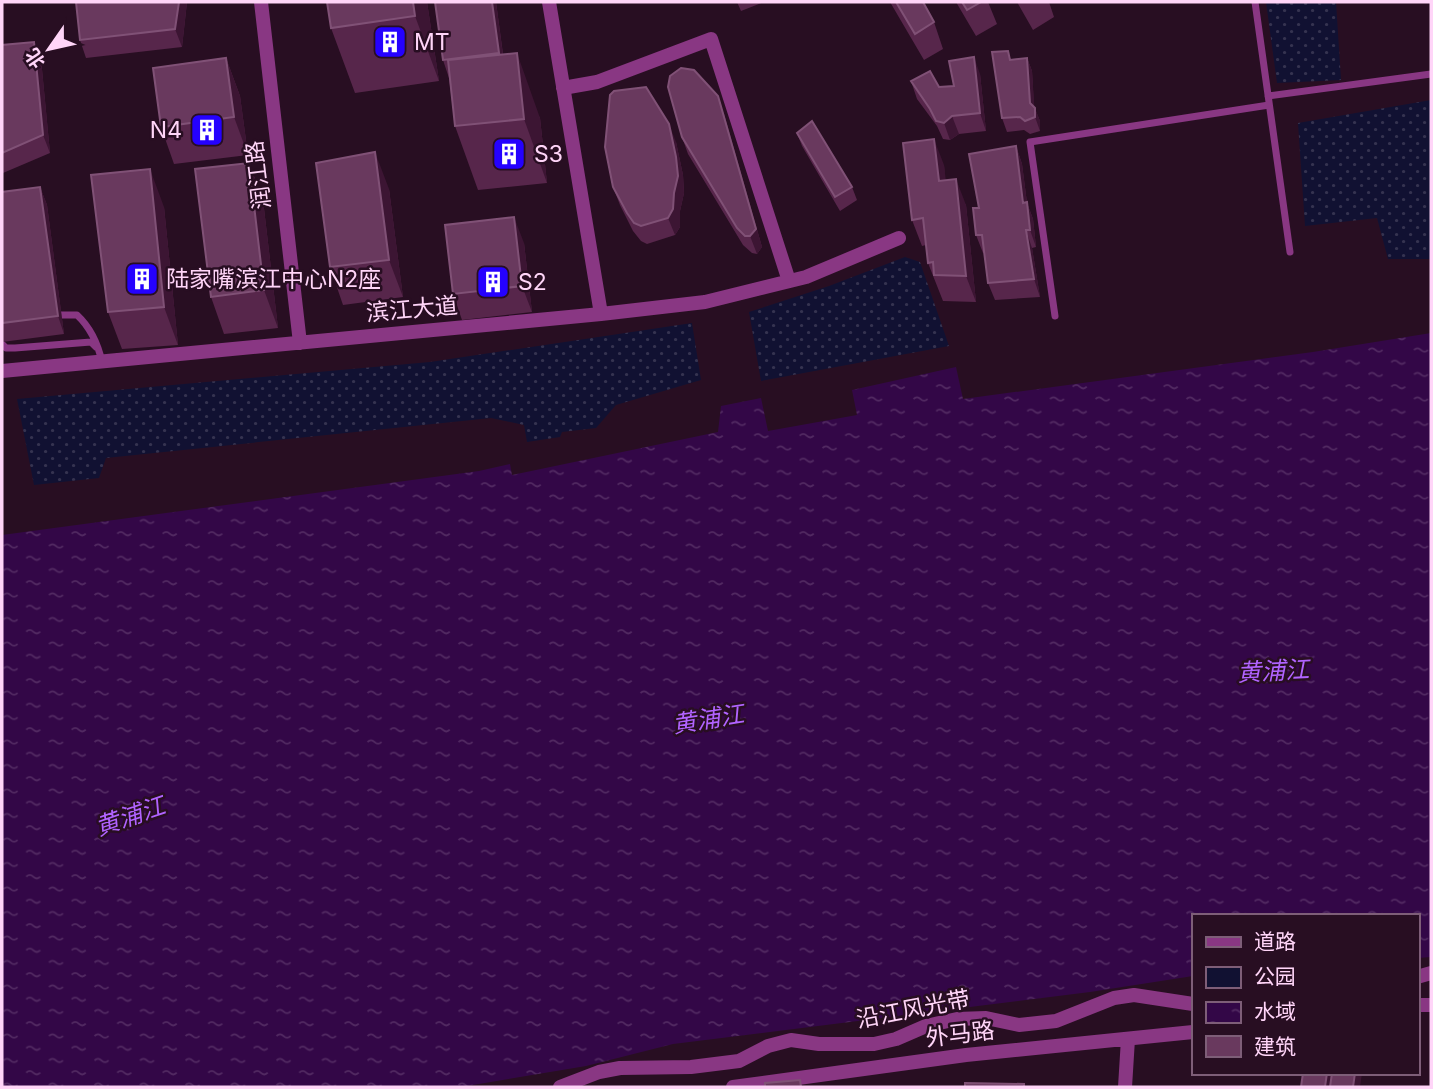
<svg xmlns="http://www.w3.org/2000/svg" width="1433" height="1089" viewBox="0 0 1433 1089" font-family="Inter,'Noto Sans SC',sans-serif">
<defs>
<pattern id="green-dots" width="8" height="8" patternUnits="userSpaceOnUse" patternTransform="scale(1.75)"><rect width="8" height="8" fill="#111132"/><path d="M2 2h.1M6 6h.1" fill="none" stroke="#353350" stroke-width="1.8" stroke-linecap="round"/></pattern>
<pattern id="water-ripples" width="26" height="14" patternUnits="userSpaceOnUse" patternTransform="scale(1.75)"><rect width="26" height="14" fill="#330747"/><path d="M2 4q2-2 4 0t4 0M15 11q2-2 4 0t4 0" fill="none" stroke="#522a62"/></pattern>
</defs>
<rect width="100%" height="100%" fill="#280e22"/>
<path fill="url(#green-dots)" d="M1266,2H1336L1341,80L1277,83Z
M1431,100V259H1388L1377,218L1305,226L1298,123Z
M905,257L920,262L949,346L761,381L749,312L829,286Z
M692,323L701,380L616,405L596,428L562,432L560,437L527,442L524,425L491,418L106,458L99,478L34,485L17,399L430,362Z"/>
<path fill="url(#water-ripples)" d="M1431,333V957L1417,958V916H1193V976L1090,992L673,1044L586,1066L461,1087H2V535L479,471L510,464L512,475L718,432L721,406L761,398L768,431L857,415L852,390L956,367L963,399L1313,352Z"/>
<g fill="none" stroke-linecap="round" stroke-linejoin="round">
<path stroke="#893783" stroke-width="7" d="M1255,2L1290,252
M1268,96L1431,74
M54,315H77C91,328 98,344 102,362
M1055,316L1030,142L1269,105
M2,344L6,348H15L91,342L96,347"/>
<path stroke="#893783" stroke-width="14" d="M261,2L300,343
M549,2L601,314
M563,88L597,82L711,39L789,281
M2,371L601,314L705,302L806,277L899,238
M1417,977L1431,973
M1417,1005H1431
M560,1087L599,1072L620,1068L691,1067L739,1061L768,1046L791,1040L819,1044H874L896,1039L926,1026L957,1019L986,1018L1019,1025L1056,1021L1114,998L1134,995L1193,1004
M733,1087L966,1055L1193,1032
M1125,1087L1128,1039"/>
</g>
<path fill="#57264b" d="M76,2H187L182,47L86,58L80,40Z
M327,2H427L439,81L355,93L331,28Z
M435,2H496L503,54L540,118L547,183L478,190L455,126L449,78L443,60Z
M737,2H764L741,11Z
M890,2H923L934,22L943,49L924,60Z
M956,2H988L997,24L976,36Z
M1017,2H1049L1054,17L1033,30Z
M2,45L41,59L50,153L3,173L2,168Z
M226,58L240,96L248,155L174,164L161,127Z
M1027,58L1032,71L1034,107L1040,121V131L1030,134L1024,130L1007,132L1002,118L1011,60Z
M980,74L986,131L959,134L950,140L943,139L937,126L917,99L911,81L939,87L954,86Z
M724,114L762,247L757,254L752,253L743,245L688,154L682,137Z
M797,133L852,187L857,200L840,211L802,146Z
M676,142L683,175L684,193L680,211V227L675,235L647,244L641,241L633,231L620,205L613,187Z
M1016,146L1022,164L1027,203L1033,219L1036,247L1032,248L1040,297L995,300L988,283L984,253H983L976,235L979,208Z
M249,163L263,200L278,328L224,334L211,297Z
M944,165L945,180L966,205L976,302L943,301L928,263L926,245L922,246L912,220Z
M40,187L47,205L64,334L2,342V192Z
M389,189L403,297L343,305L330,267Z
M164,207L178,345L122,349L108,312Z
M524,243L532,312L462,320L453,294Z"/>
<path fill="#3c1533" d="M179,2H187L182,47L175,29Z
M413,2H427L439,81L415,16Z
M492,2H496L505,71L499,53Z
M34,42L41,59L50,153L43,135Z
M517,53L540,118L547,183L524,119Z
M974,57L980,74L986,131L980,113Z
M226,58L240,96L248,155L234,117Z
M1027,58L1032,71L1035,117L1030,103Z
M718,96L724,114L762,247L757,254L750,236Z
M1035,108L1040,121V131L1035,117Z
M952,116L959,134L950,140L944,123Z
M669,124L676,142L683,175L684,193L680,211V227L675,235L668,218L674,193Z
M934,139L944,165L949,207L939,181Z
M1016,146L1022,164L1027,203L1033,219L1036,247L1030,230L1023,203Z
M375,152L389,189L403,297L389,260Z
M249,163L263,200L278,328L264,290Z
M150,169L164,207L178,345L164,307Z
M956,179L966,205L976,302L966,276Z
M40,187L47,205L64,334L58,316Z
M514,217L524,243L532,312L522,286Z
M1026,230L1032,248L1040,297L1034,279Z
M1327,1073H1333L1331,1087H1325Z
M1355,1073H1362L1360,1087H1353Z"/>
<path fill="#69395e" stroke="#805176" stroke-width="2" d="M76,2H179L175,29L80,40Z
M327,2H413L415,16L331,28Z
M435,2H492L499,53L443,60Z
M896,2H923L934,22L915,34Z
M962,2H981L967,10Z
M34,42L43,135L2,153V45Z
M1008,51L1010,60L1027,58L1030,103L1035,108V117L1025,121L1020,117L1002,118L992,52Z
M517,53L524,119L455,126L448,60Z
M974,57L980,113L952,116L944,123L936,121L930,109L911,81L930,71L939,87L954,86L949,61Z
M226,58L234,117L161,127L153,68Z
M681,68L694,70L718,96L756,229L750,236H745L737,228L682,137L668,87L670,76Z
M646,87L669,124L676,157L678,176L674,193L673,209L668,218L641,226L634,223L627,213L613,187L605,147L610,95L614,91Z
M812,121L852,187L835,197L797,133Z
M934,139L939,181L956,179L966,276L934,275L933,262L928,263L923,218L912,220L903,143Z
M1016,146L1023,203L1027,202L1030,230H1026L1034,279L988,283L982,235H976L973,208H979L969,154Z
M375,152L389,260L330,267L316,163Z
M249,163L264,290L211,297L195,169Z
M150,169L164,307L108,312L91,175Z
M40,187L58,316L2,323V192Z
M514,217L522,286L453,294L445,225Z
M1303,1073H1327L1325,1087H1301Z
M1332,1073H1355L1353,1087H1330Z
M800,1080L801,1087H765V1083Z
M965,1083L1024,1084V1087H965Z"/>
<defs>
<symbol id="building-square" viewBox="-11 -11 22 22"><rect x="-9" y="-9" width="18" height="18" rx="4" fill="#2501ff" stroke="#280e22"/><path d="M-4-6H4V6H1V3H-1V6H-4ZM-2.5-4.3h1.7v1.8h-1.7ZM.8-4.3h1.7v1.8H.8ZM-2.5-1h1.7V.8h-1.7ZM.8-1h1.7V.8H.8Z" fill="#fff"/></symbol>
</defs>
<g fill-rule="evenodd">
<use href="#building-square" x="371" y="23" width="38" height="38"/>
<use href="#building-square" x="188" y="111" width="38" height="38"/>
<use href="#building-square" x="490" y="135" width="38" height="38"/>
<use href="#building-square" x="123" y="260" width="38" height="38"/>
<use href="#building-square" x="474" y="263" width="38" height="38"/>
</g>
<g text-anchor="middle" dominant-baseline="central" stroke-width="5" stroke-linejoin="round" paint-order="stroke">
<g font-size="23" fill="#ffd5f8" stroke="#280e22" text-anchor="start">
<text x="414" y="42">MT</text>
<text x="182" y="130" text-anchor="end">N4</text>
<text x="534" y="154">S3</text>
<text x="166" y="279">陆家嘴滨江中心N2座</text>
<text x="518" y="282">S2</text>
</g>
<g font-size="23" fill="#ffd5f8" stroke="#280e22">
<text transform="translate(258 175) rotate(-97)">润江路</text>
<text transform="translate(412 309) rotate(-5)">滨江大道</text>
<text transform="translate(913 1009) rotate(-11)">沿江风光带</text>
<text transform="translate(960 1034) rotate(-7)">外马路</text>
</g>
<g font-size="24" font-style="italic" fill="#b163ff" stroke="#280e22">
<text transform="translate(1273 671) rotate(-3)">黄浦江</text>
<text transform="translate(708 719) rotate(-9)">黄浦江</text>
<text transform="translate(130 816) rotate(-19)">黄浦江</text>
</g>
</g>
<rect width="1433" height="1089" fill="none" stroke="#ffd5f8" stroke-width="7"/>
<rect x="1192" y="914" width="228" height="161" fill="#280e22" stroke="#7e5e78" stroke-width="2"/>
<rect x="1206" y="937" width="35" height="10" fill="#893783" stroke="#7e5e78" stroke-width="2"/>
<text x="1254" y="949" font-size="21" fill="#ffd5f8">道路</text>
<rect x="1206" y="967" width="35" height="21" fill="#111132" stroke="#7e5e78" stroke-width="2"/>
<text x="1254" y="984" font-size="21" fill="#ffd5f8">公园</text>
<rect x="1206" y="1002" width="35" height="21" fill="url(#water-ripples)" stroke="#7e5e78" stroke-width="2"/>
<text x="1254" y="1019" font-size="21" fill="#ffd5f8">水域</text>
<rect x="1206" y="1036" width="35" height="21" fill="#69395e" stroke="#7e5e78" stroke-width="2"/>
<text x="1254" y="1054" font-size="21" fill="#ffd5f8">建筑</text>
<g transform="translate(49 49) rotate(236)" stroke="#280e22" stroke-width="5" paint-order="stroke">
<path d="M0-5L12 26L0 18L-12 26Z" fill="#ffd5f8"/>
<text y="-10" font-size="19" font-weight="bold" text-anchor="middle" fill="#ffd5f8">北</text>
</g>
</svg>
